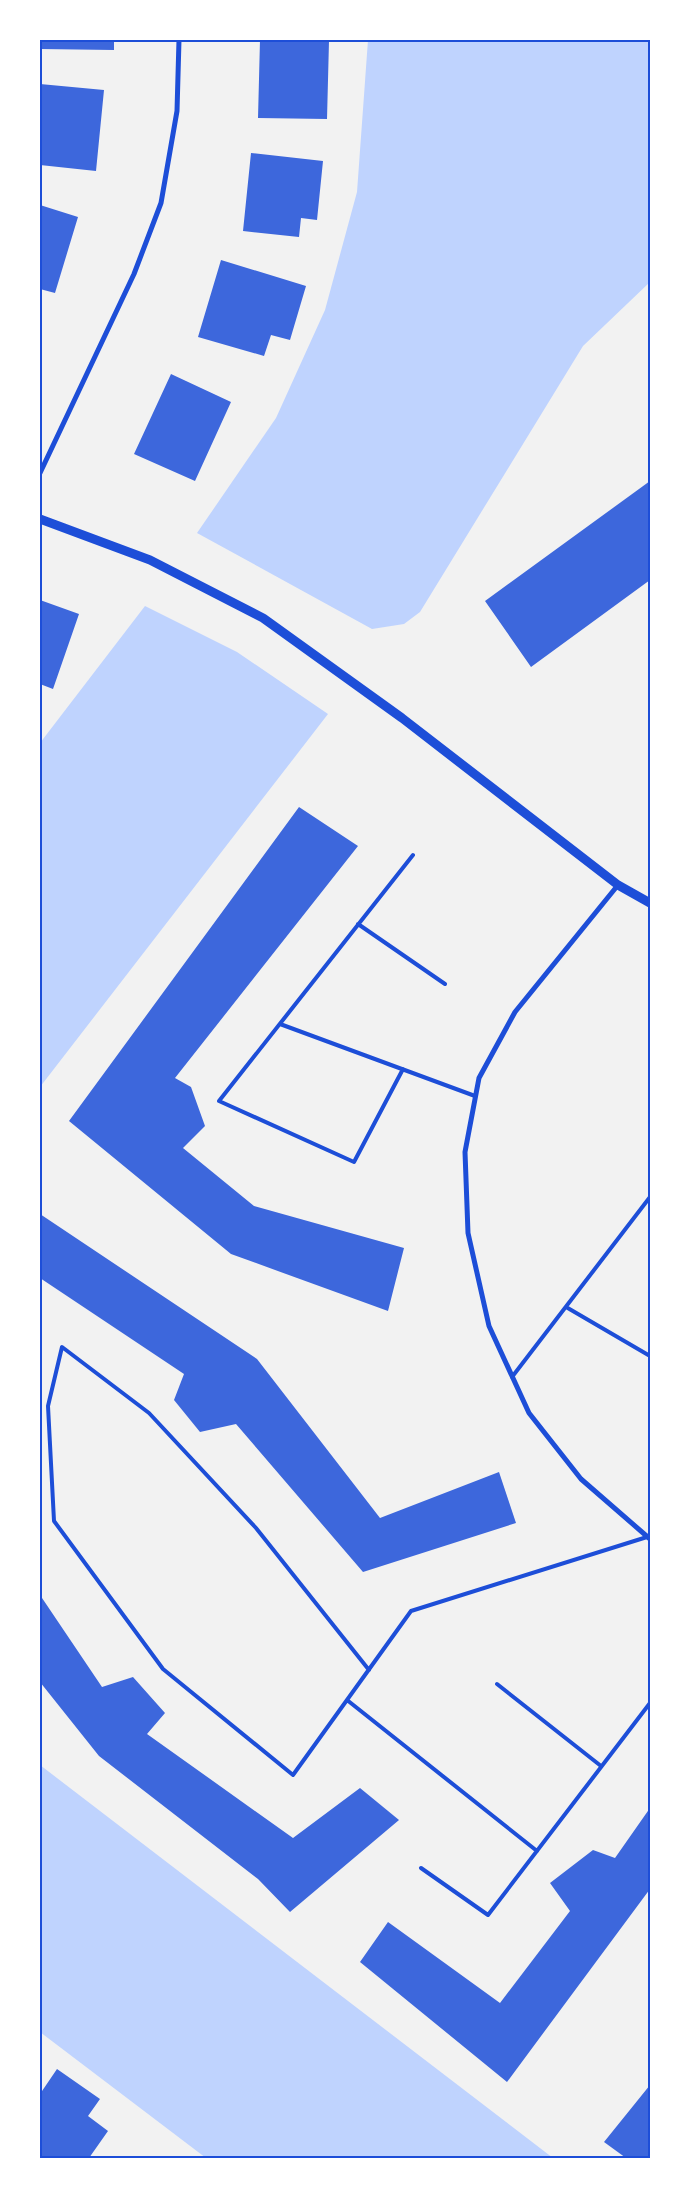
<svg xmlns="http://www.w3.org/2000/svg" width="690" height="2198" viewBox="0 0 690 2198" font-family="'PT Serif',serif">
<rect width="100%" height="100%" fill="#f2f2f2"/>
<path fill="#bfd3fe" d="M368,40H650V282L583,346L420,612L404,624L372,629L197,533L276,418L325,310L357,192Z
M145,606L237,652L328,714L40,1087V743Z
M40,1765L553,2158H206L40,2032Z"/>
<path fill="#3d67dc" d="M40,40H114V50L40,49Z
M260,40L329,41L327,119L258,118Z
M40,84L104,90L96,171L40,165Z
M251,153L323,161L317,220L301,218L299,237L243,231Z
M40,205L78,217L55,293L40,289Z
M221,260L306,286L290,340L271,335L264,356L198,337Z
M171,374L231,402L195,481L134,454Z
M650,481V580L531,667L485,601Z
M40,600L79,614L53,689L40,684Z
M299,807L358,846L175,1078L191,1087L205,1126L183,1148L254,1206L404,1248L388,1311L231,1254L69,1121Z
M40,1214L257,1359L380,1518L499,1472L516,1523L363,1572L236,1424L200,1432L174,1400L184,1374L40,1278Z
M40,1595L102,1687L133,1677L165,1713L147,1734L293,1838L360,1788L399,1820L290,1912L258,1879L99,1756L40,1682Z
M650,1808V1889L507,2082L360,1962L388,1922L500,2003L570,1911L550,1883L593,1850L615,1858Z
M57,2069L100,2099L88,2116L108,2131L89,2158H40V2094Z
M650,2085V2158H626L604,2142Z"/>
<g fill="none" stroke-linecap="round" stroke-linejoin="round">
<path stroke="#1d4ed8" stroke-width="4" d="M358,924L445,984
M280,1024L475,1096
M403,1069L354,1162L219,1101L413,855
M566,1307L650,1356
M512,1377L650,1197
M369,1670L256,1528L149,1413L62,1347L48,1406L54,1521L163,1669L293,1775L411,1611L647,1537
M497,1684L601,1766
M347,1700L537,1851
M421,1868L488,1915L650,1703"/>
<path stroke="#1d4ed8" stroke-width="5" d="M40,473L134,274L161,203L177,111L179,40
M618,885L515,1012L479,1078L465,1152L468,1233L489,1326L529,1413L581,1479L650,1539"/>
<path stroke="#1d4ed8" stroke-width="9" d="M40,519L150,560L263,618L402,718L618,885L650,903"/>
</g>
<rect width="690" height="2198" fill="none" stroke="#ffffff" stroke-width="82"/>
<rect x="41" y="41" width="608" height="2116" fill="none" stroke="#1d4ed8" stroke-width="2"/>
</svg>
